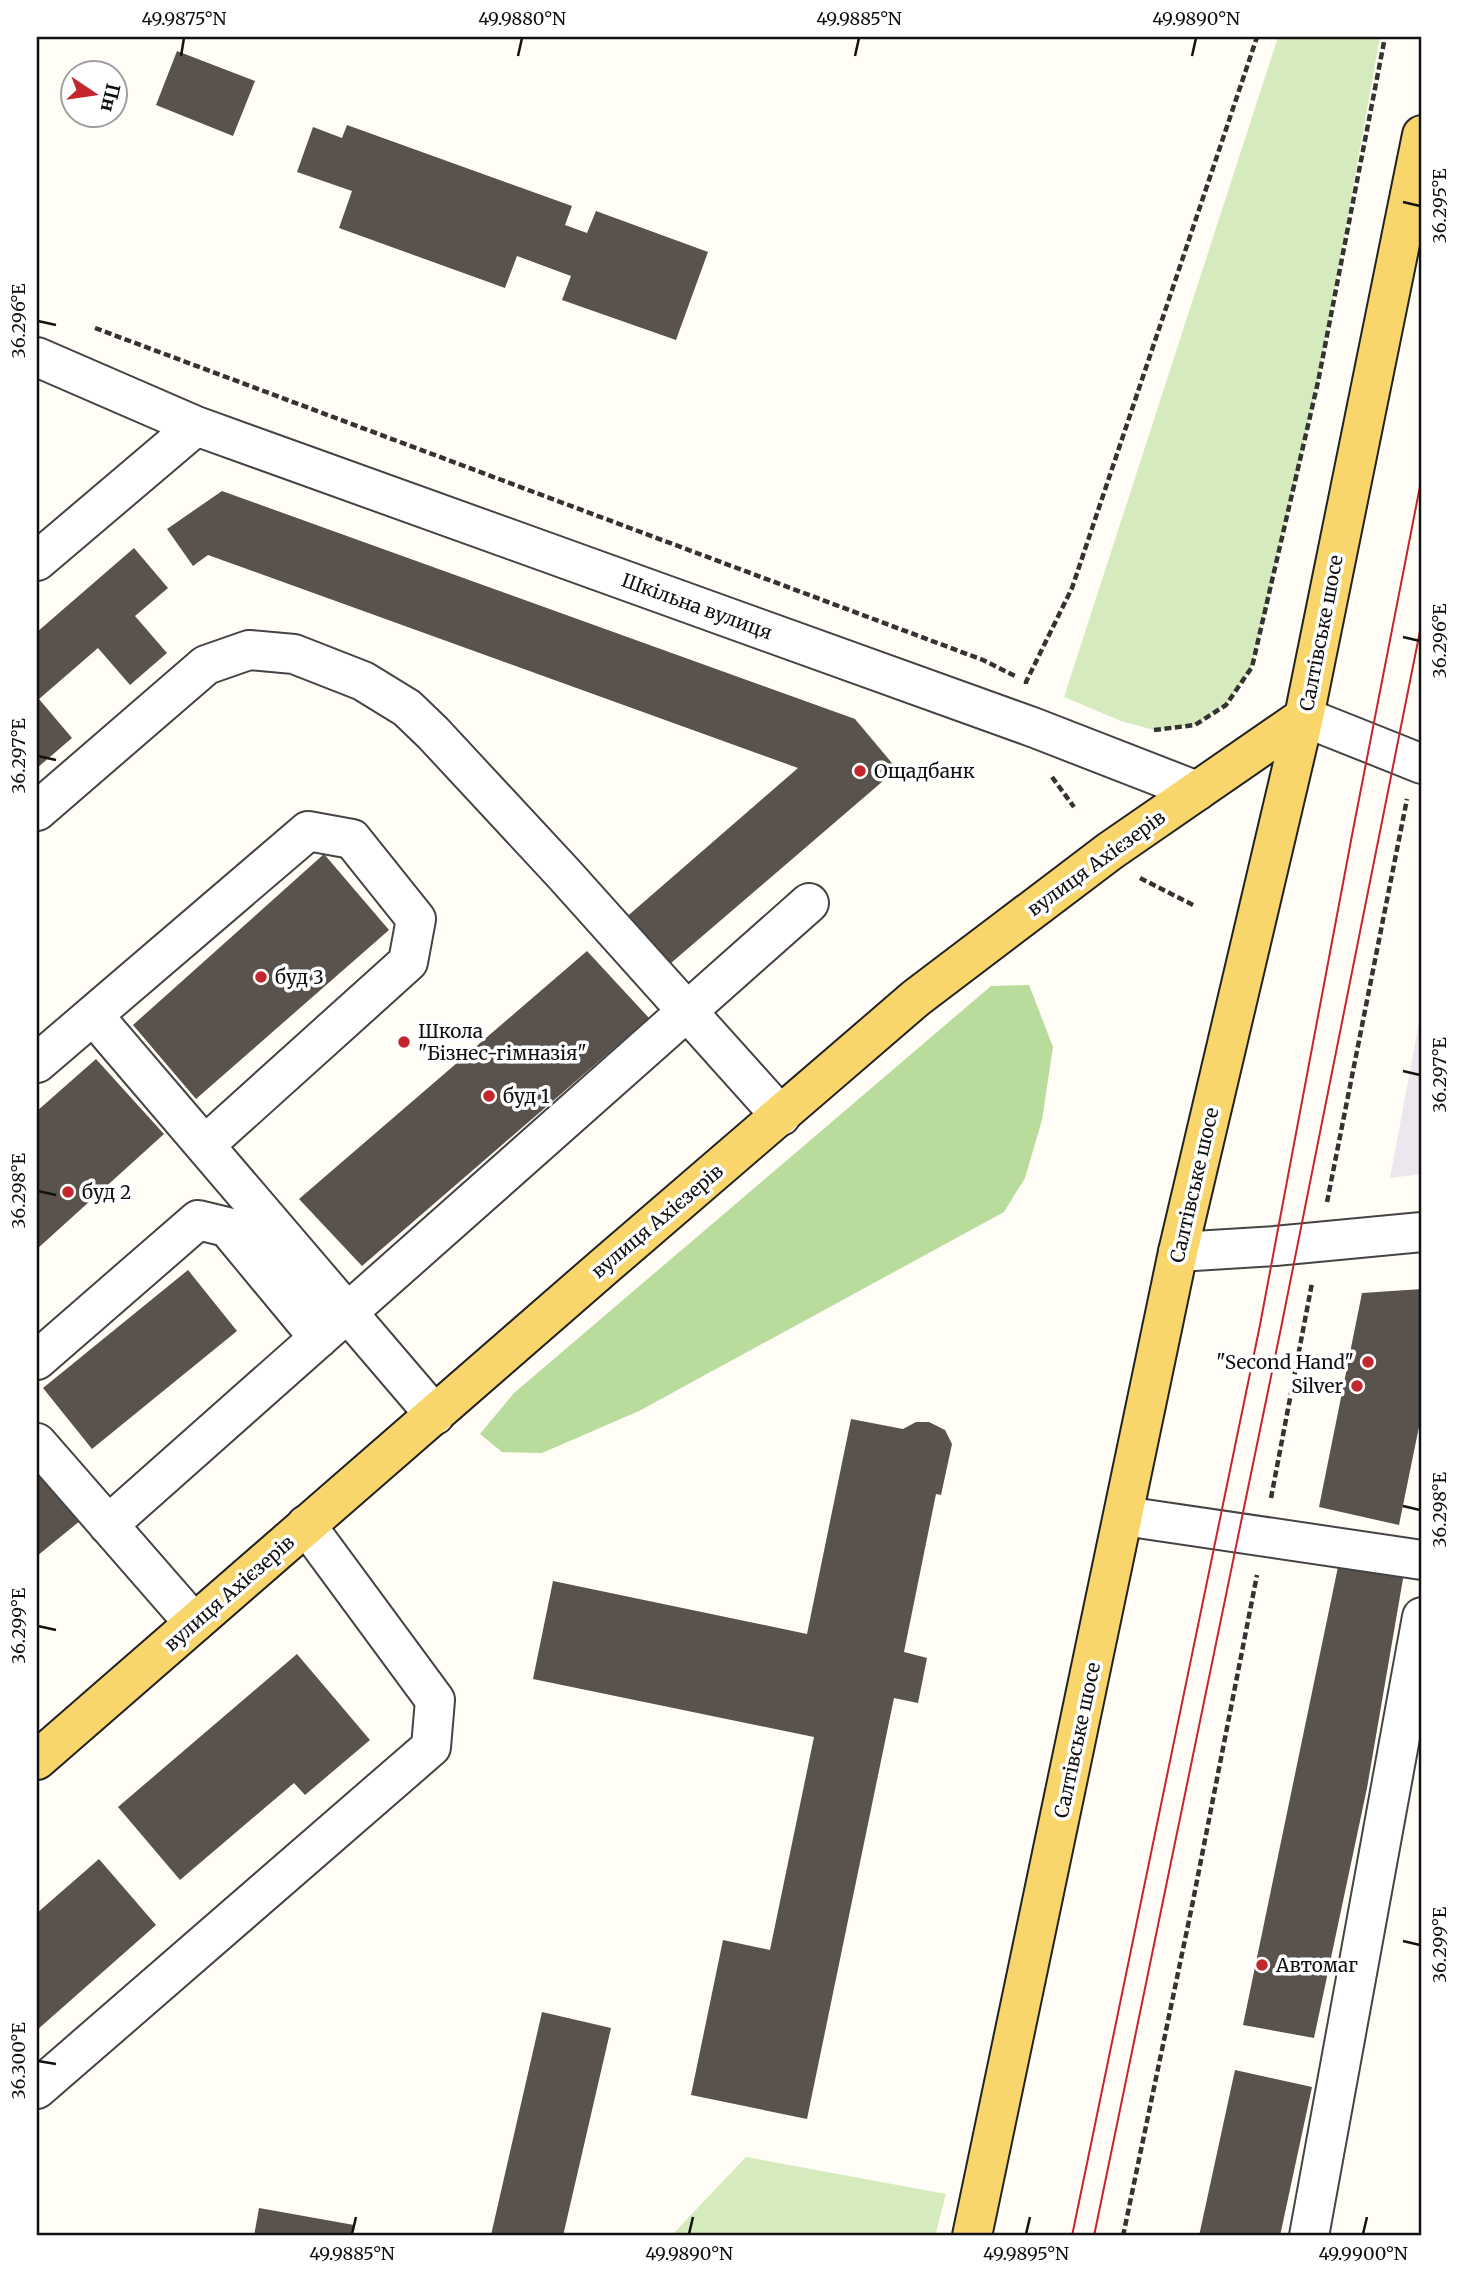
<svg xmlns="http://www.w3.org/2000/svg" width="1459" height="2273" viewBox="0 0 1459 2273" font-family="Merriweather,serif">
<rect width="100%" height="100%" fill="#fffdf5"/>
<path fill="#eee6ef" d="M1422,1006V1174L1390,1178Z"/>
<path fill="#d5ebbd" d="M1278,37H1380L1318,382L1252,667L1226,705L1195,725L1154,730L1121,721L1064,697Z
M746,2157L946,2194L935,2236H671Z"/>
<path fill="#b9dc9c" d="M1029,985L1053,1047L1042,1120L1025,1178L1004,1212L639,1411L542,1453L502,1452L480,1434L514,1393L991,986Z"/>
<path fill="#5a524d" d="M177,51L255,81L233,136L156,105Z
M347,125L572,206L565,225L587,233L596,211L708,252L676,340L562,300L571,276L517,256L505,288L339,228L352,191L297,172L313,127L342,138Z
M222,491L855,719L897,769L664,969L623,920L798,768L208,555L193,566L167,529Z
M134,548L168,588L135,616L167,653L130,685L98,648L39,699L72,738L37,768V632Z
M324,854L389,930L196,1099L133,1025Z
M587,951L649,1018L362,1266L299,1199Z
M96,1059L164,1134L37,1249V1111Z
M188,1270L237,1331L92,1449L43,1388Z
M1422,1289V1412L1399,1525L1319,1507L1362,1293Z
M851,1419L903,1429L916,1422H929L945,1430L952,1444L941,1495L936,1494L904,1652L927,1658L918,1703L894,1698L807,2119L691,2095L723,1940L770,1950L814,1737L533,1679L553,1581L807,1634Z
M37,1458L86,1516L37,1556Z
M1339,1562L1404,1573L1367,1788L1314,2038L1243,2025Z
M297,1654L370,1740L305,1795L294,1783L180,1880L118,1807Z
M99,1859L156,1925L37,2030V1913Z
M542,2012L611,2028L563,2236H495L491,2235Z
M1235,2070L1312,2087L1280,2236H1199Z
M259,2208L354,2225L352,2236H254Z"/>
<g fill="none" stroke-linecap="round" stroke-linejoin="round">
<defs>
<path id="minor" d="M37,357L196,426L1035,728L1197,791
M37,561L196,426
M1304,717L1422,764
M37,811L206,665L249,650L294,654L363,681L407,708L433,733L564,874L781,1116
M93,1015L435,1415
M37,1063L308,831L352,839L416,919L408,962L205,1145
M1178,1252L1275,1246L1422,1232
M37,1360L198,1220L227,1227L319,1338
M37,1443L194,1623
M1124,1516L1422,1560
M108,1525L809,903
M37,2089L431,1747L435,1700L306,1525
M1309,2236L1422,1617"/>
<path id="major" d="M37,1760L607,1264L916,998L1110,851L1304,717
M972,2236L1178,1252L1304,717L1422,135"/>
</defs>
<use href="#minor" stroke="#444" stroke-width="42"/>
<use href="#major" stroke="#222" stroke-width="42"/>
<path stroke="#333" stroke-width="4.5" stroke-dasharray="7 3.5" stroke-linecap="butt" d="M95,328L983,660L1015,676
M1026,684V682L1072,588L1257,37
M1154,730L1195,725L1226,705L1252,667L1318,382L1385,37
M1052,777L1074,807
M1140,878L1195,906
M1327,1202L1407,799
M1271,1498L1312,1283
M1123,2236L1192,1906L1257,1575"/>
<use href="#minor" stroke="#fff" stroke-width="38"/>
<use href="#major" stroke="#f9d66b" stroke-width="38"/>
<path stroke="#c4262e" stroke-width="2" d="M1072,2236L1260,1325L1353,830L1422,476
M1094,2236L1281,1328L1422,621"/>
</g>
<path fill="none" stroke="#111" stroke-width="2.5" d="M181,56L184,38M518,56L522,38M855,56L859,38M1192,56L1196,38M1403,202L1420,206M38,321L56,325M1403,637L1420,641M38,756L56,760M1403,1071L1420,1075M38,1191L56,1195M1403,1506L1420,1510M38,1626L56,1630M1403,1941L1420,1945M38,2061L56,2064M352,2234L356,2217M689,2234L693,2217M1026,2234L1030,2217M1363,2234L1367,2217"/>
<g fill="#c4262e" stroke="#fff" stroke-width="2.5">
<circle cx="860" cy="771" r="7"/>
<circle cx="261" cy="977" r="7"/>
<circle cx="404" cy="1042" r="7"/>
<circle cx="489" cy="1096" r="7"/>
<circle cx="68" cy="1192" r="7"/>
<circle cx="1368" cy="1362" r="7"/>
<circle cx="1357" cy="1386" r="7"/>
<circle cx="1262" cy="1965" r="7"/>
</g>
<g text-anchor="middle" dominant-baseline="central" stroke-width="7" stroke-linejoin="round" paint-order="stroke">
<g font-size="19" fill="#111" stroke="#fff">
<text transform="translate(697 606) rotate(20)">Шкільна вулиця</text>
<text transform="translate(1321 633) rotate(-79)">Салтівське шосе</text>
<text transform="translate(1096 863) rotate(-36)">вулиця Ахієзерів</text>
<text transform="translate(1194 1185) rotate(-77)">Салтівське шосе</text>
<text transform="translate(657 1221) rotate(-40)">вулиця Ахієзерів</text>
<text transform="translate(229 1593) rotate(-41)">вулиця Ахієзерів</text>
<text transform="translate(1077 1740) rotate(-78)">Салтівське шосе</text>
</g>
<g font-size="19" fill="#111" stroke="#fff" text-anchor="start">
<text x="874" y="771">Ощадбанк</text>
<text x="275" y="977">буд 3</text>
<text x="418" y="1031">Школа<tspan x="418" dy="22">"Бізнес-гімназія"</tspan></text>
<text x="503" y="1096">буд 1</text>
<text x="82" y="1192">буд 2</text>
<text x="1354" y="1362" text-anchor="end">"Second Hand"</text>
<text x="1343" y="1386" text-anchor="end">Silver</text>
<text x="1276" y="1965">Автомаг</text>
</g>
</g>
<rect width="1459" height="2273" fill="none" stroke="#ffffff" stroke-width="77"/>
<g transform="translate(94 94) rotate(103)"><circle r="33" fill="#ffffff" stroke="#a0a0a0" stroke-width="2"/>
<path d="M0-5L12 26L0 18L-12 26Z" fill="#c4262e"/>
<text y="-10" font-size="19" font-weight="bold" text-anchor="middle" fill="#111111">Пн</text>
</g>
<rect x="38" y="38" width="1382" height="2196" fill="none" stroke="#111" stroke-width="2.5"/>
<g font-size="18" text-anchor="middle" fill="#111">
<text x="184" y="25">49.9875°N</text>
<text x="522" y="25">49.9880°N</text>
<text x="859" y="25">49.9885°N</text>
<text x="1196" y="25">49.9890°N</text>
<text transform="translate(1440 206) rotate(-90)" y="6">36.295°E</text>
<text transform="translate(19 321) rotate(-90)" y="6">36.296°E</text>
<text transform="translate(1440 641) rotate(-90)" y="6">36.296°E</text>
<text transform="translate(19 756) rotate(-90)" y="6">36.297°E</text>
<text transform="translate(1440 1075) rotate(-90)" y="6">36.297°E</text>
<text transform="translate(19 1191) rotate(-90)" y="6">36.298°E</text>
<text transform="translate(1440 1510) rotate(-90)" y="6">36.298°E</text>
<text transform="translate(19 1626) rotate(-90)" y="6">36.299°E</text>
<text transform="translate(1440 1945) rotate(-90)" y="6">36.299°E</text>
<text transform="translate(19 2061) rotate(-90)" y="6">36.300°E</text>
<text x="352" y="2260">49.9885°N</text>
<text x="689" y="2260">49.9890°N</text>
<text x="1026" y="2260">49.9895°N</text>
<text x="1363" y="2260">49.9900°N</text>
</g>
</svg>
